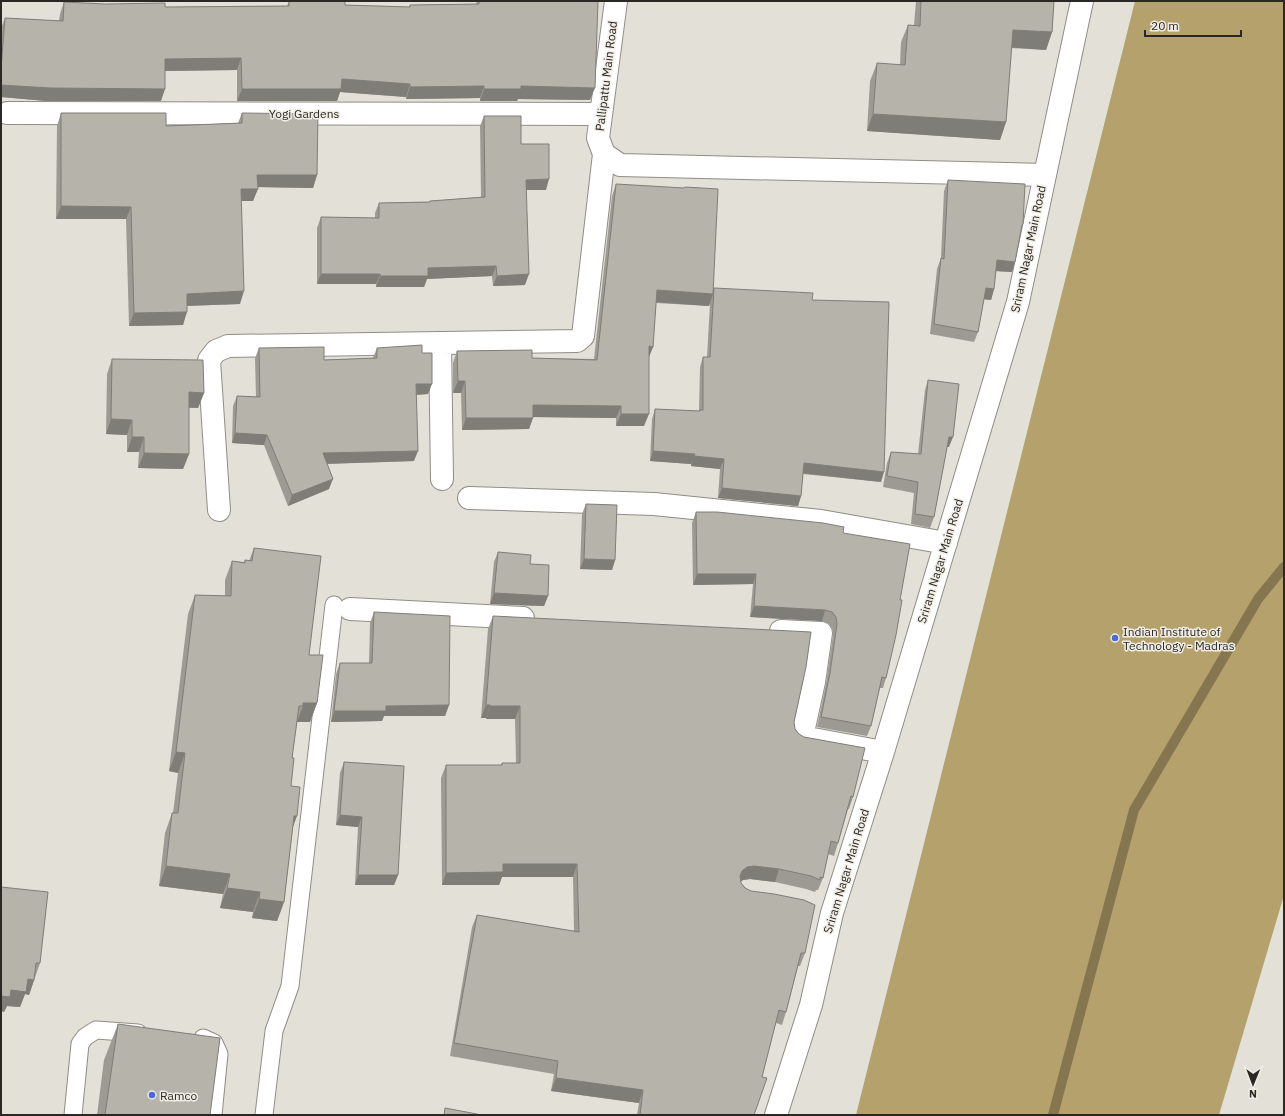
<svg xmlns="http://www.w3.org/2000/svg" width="1285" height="1116" viewBox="0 0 1285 1116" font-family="'IBM Plex Sans',sans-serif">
<rect width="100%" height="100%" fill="#e3e0d8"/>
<path fill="#b4a16c" d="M1135,1H1284V895L1219,1115H856Z"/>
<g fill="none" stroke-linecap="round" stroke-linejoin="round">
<path stroke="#857650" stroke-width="10" d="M1053,1115L1134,810L1258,599L1284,567"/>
<defs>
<path id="service" d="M203,1038L214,1043L219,1054L213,1115
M73,1115L80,1044L85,1037L96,1030L138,1033
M264,1115L274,1031L290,986L334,605"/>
<path id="minor" d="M616,1L598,138L604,154L620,165L1045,175
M7,113L600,114
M440,343L442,479
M469,498L654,504L821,521L946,543
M219,510L209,360L216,351L228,346L577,341L583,336L604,154
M350,609L523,618
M781,631L821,633L814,682L802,737L883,752
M776,1115L811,1005L832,913L883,752L1018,302L1082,1"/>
</defs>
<use href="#service" stroke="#908d85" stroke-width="19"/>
<use href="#minor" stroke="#908d85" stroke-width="24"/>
<use href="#service" stroke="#fff" stroke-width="17"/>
<use href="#minor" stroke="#fff" stroke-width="22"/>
</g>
<path fill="#9d9a93" d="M289,1H345V5L409,7L410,5L476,4L477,1H598L590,100L518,99L517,101H480V98L406,99V97L340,92L337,101H237V70L165,71L161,101H46L1,97V28L5,18L59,21L60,14L64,2L165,7L287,6Z
M916,1H1054L1052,32L1046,50L1011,48L1006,122L1000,140L867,131L870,81L877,63L900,65L901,42L908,25H914Z
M61,113L166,126L238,123L242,113L317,175L313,188L258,187L253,201H241L240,304L187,306L183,325L129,326L126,219H56L57,126Z
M484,116L521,144L546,190H526L525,285L493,286L492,276L427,279L424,287H376V284H317V228L321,217L375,218V213L379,203L429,202L430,201L481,197L480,126Z
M948,180L1021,230L1012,272L996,271L994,289L991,300L984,299L978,332L974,342L930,334L937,269L941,258L944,191Z
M616,184L714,289L812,300L881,482L803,474L801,496L798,506L718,498L720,469L691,466V464L650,461L652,419L655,409L699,411L700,367L703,357H707L710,303L709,306L656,303L653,347L649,357L644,426H616V418L533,417L529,429L462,430L461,393H453V363L457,351L532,358L594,359L612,196Z
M259,348L324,360L373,358L377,348L422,353L428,394L416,395L414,461L327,464L329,489L288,506L264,445L232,443L233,406L237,396L256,397L255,358Z
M112,359L204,393L198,408H189V454L183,469L138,468L139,452H127V435L106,434L107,374Z
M928,380L949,447H947L934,517L930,528L911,524L914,493L883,487L887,463L891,452L918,454L925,390Z
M586,504L615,560L612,570L580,569L582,514Z
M696,512L843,533L900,600L886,678L883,688H880L871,726L867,736L817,727L826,684L833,635L832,628L828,623L822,621L750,617L753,584L693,585L692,523Z
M254,548L309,655L317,703L310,722H297L292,758L291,786L293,826L284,902L277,921L252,918L253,912L220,908L223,894L159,886L165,833L172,813H173L178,773L169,771L188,614L195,595L225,596V580L232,561L244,562L245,560L249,561Z
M498,552L530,564L548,596L544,606L490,604L494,562Z
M374,612L449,705L445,716H384L382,721L331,722L336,674L340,663H369L370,623Z
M493,616L794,722L795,729L799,734L853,797L849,809H848L838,843L834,856L828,854L823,878L818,890H816L815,892L806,889L775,882L750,879L743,880L741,881V883L805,953L800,966H798L786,1012L782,1025L776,1023L762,1077L754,1115H637L639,1103L551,1091L554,1074L450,1056L472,927L477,915L574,931L573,877H502L499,885H442L441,778L446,765H501L502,763H516L515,719H486V718H481L488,629Z
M344,762L398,875L394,885H355L358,827L336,825L340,773Z
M1,887L40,963L29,995L25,994L20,1007L7,1006L4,1012Z
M118,1024L210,1115H97L104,1060Z"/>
<path fill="#7f7d78" d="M1013,30L1052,32L1046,50L1006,47Z
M241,58L237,70L161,71L165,59Z
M342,79L410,84L406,97L340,92L337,101H237L242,89Z
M1,85L165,89L161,101H46L1,97Z
M484,86L480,98L406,99L410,87Z
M521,86L595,88L590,100L518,99L517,101H480L484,89Z
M873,114L1006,122L1000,140L867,131Z
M257,175H317L313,188L253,187Z
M549,179L546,190H522L526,180Z
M241,189H258L253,201H236Z
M61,206L131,207L126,219H56Z
M997,260L1015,262L1012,272L994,271Z
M496,266L492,276L427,279L424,287H376L380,276L428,268Z
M321,274H380L376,284H317Z
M529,274L525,285L493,286L497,276Z
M986,288L994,289L991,300L982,299Z
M657,290L713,294L709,306L653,302Z
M244,291L240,304L182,306L187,294Z
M187,312L183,325L129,326L134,313Z
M649,346L653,347L648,359Z
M458,381H465L461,393H453Z
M416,384H432L428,394L412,395Z
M189,392L204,393L198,408L184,407Z
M533,405L621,406L616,418L529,417Z
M621,414H649L644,426H616Z
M466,418H533L529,429L462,430Z
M111,419L132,420L127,435L106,434Z
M235,433L267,435L264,445L232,443Z
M132,437H144L139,452H127Z
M949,437H953L949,447H945Z
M418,451L414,461L319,464L323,453Z
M653,451L695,454L691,464L650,461Z
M144,453L189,454L183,469L138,468Z
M694,456L724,459L720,469L691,466Z
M804,463L884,472L881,482L801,473Z
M333,479L329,489L288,506L292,495Z
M722,488L801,496L798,506L718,498Z
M584,559L615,560L612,570L580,569Z
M697,574H756L753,584L693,585Z
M494,593L548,596L544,606L490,604Z
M754,606L825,610L822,621L750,617Z
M303,703H317L310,722H297L303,706Z
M449,705L445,716H384L382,721L331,722L334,711L386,706Z
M486,705H490L486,718H481Z
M490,706H520L515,719H486Z
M176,752L185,753L178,773L169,771Z
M340,815L362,817L358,827L336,825Z
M294,816H297L290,835Z
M503,864H577L573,877H502L499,885H442L446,873Z
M166,866L230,874L223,894L159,886Z
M754,866L779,869L775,882L750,879L743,880L738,884L742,871L747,867Z
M358,875H398L394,885H355Z
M227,888L260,892L253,912L220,908Z
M259,899L284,902L277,921L252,918Z
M28,979L34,980L29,995L25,994L20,1007L7,1006L4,1012L1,1011V996L11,990Z
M556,1078L643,1090L639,1103L551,1091Z"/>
<path fill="#b6b3ab" stroke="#7f7d78" d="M289,1H345V5L410,7V5L479,4V1H598L595,88L521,86V89H484V86L410,87V84L342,79L341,89H242L241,58L165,59V89L50,88L1,85V69L5,18L63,21L64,2L105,4L165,3V7L289,6Z
M921,1H1054L1052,32L1013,30L1006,122L873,114L877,63L905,65L908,25L920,26Z
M61,113H166V126L242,123V113L318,114L317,175H257L258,189H241L244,291L187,294V312L134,313L131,207L61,206Z
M484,116H521V144H549V179L526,180L529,274L497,276L496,266L428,268V276H380V274H321V217L379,218V203L430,202V201L485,197Z
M948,180L1025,184L1023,224L1022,225L1015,262L997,260L994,289L986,288L978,332L934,324L941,258L944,259Z
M616,184L684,188L685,187L718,189L713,294L657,290L653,347L649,346V414H621V406L533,405V418H466L465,381H458L457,351L532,350V358L597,360Z
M714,288L813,293L812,300L889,302L884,472L804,463L801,496L722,488L724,459L694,456L695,454L653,451L655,409L700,411V410H703V357H710Z
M422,345V353H432V384H416L418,451L323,453L333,479L292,495L267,435L235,433L237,396L260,397L259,348L324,347V360L377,358V348Z
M112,359L203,360L204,393L189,392V454L144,453V437H132V420L111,419Z
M928,380L959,384L953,437H949L934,517L915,514L918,482L887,476L891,452L921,454Z
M586,504L617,505L615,560L584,559Z
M696,512H717L823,523L844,527L843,533L910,544L900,600H902L896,635L886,678L882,677L871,726L821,717L830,673L837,624L836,617L832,612L825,610L754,606L756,574H697Z
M254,548L321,556L309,655H323L317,703H303V706H299L292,758H294L291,786L300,787L297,816H294L284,902L259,899L260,892L227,888L230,874L166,866L172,813H178L185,753L176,752L195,595L231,596L232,561L245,563V560L252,561Z
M498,552L531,555L530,564L549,565L548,596L494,593Z
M374,612L450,616L449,705L386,706V711H334L340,663H372Z
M493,616L811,632L806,667L794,722L795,729L799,734L804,737L865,748L853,797L851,796L838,843L831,841L823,878L820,877V880L811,876L779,869L754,866L747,867L742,871L740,876L741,883L745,888L751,891L774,894L804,900L815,905L805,953H801L786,1012L779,1010L762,1077L767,1078L754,1115H640L643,1090L556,1078L558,1061L454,1043L477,915L579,932L577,864H503V872L446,873V765H502V763H520V706H490V705H486Z
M344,762L404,766L398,875H358L362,817L340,815Z
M1,887L48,892L40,963H36L34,980L28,979L26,992L11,990L10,997L1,996Z
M118,1024L220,1038L210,1115H105Z
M445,1108L482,1115H444Z"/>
<g fill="#4c68dc" stroke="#f1ede5" stroke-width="1.5">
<circle cx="1115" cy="638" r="4"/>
<circle cx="152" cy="1095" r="4"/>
</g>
<g text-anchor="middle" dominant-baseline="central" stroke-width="3" stroke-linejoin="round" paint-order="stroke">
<g font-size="12" fill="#292825" stroke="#f1ede5">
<text transform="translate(606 76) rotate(-83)">Pallipattu Main Road</text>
<text x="304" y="113">Yogi Gardens</text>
<text transform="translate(1028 249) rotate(-78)">Sriram Nagar Main Road</text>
<text transform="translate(940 561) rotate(-73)">Sriram Nagar Main Road</text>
<text transform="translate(846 871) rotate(-73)">Sriram Nagar Main Road</text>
</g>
<g font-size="12" fill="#292825" stroke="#f1ede5" text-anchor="start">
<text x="1123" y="631">Indian Institute of<tspan x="1123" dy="14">Technology - Madras</tspan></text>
<text x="160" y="1095">Ramco</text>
</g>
</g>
<rect width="1285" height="1116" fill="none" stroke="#292825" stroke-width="4"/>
<g transform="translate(1253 1084) rotate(181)" stroke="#f1ede5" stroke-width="3" paint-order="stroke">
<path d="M0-3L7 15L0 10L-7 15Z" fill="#292825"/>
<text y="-6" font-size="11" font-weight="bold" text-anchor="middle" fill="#292825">N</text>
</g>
<path d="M1145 30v6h96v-6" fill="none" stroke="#292825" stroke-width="2"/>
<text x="1151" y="30" font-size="12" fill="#292825" stroke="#f1ede5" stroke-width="3" paint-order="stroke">20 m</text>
</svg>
